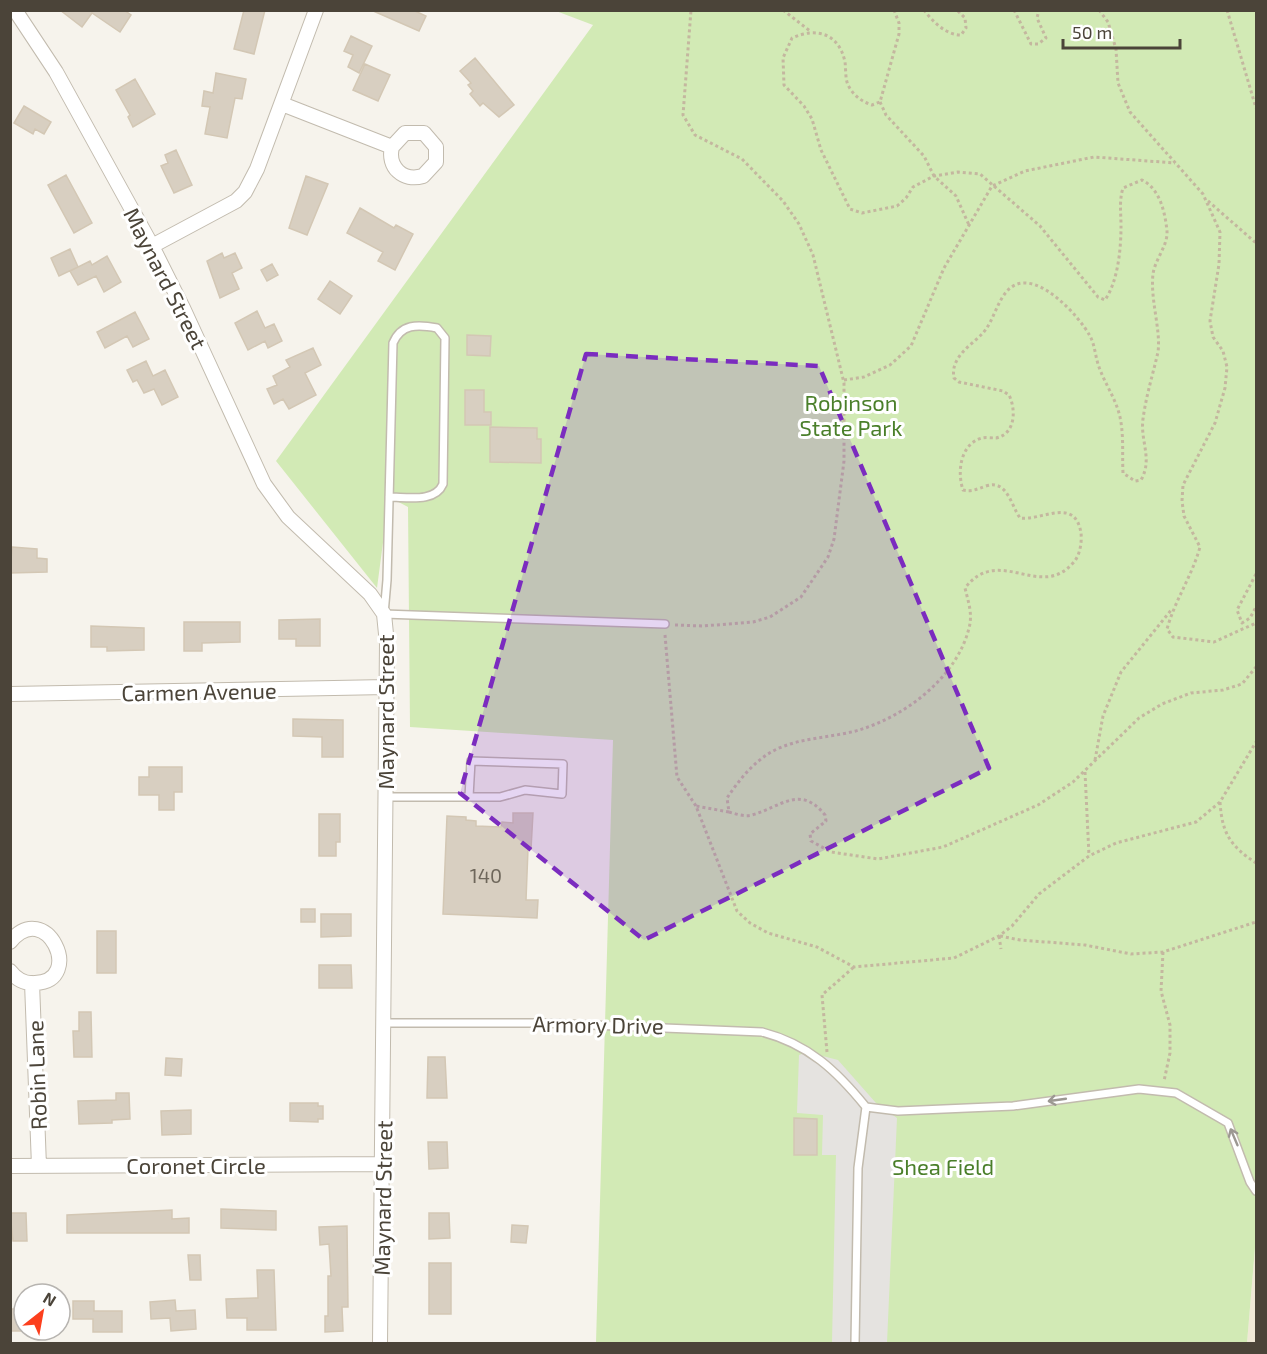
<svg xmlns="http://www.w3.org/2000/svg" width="1267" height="1354" viewBox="0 0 1267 1354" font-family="'Exo 2',sans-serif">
<rect width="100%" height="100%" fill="#f6f3ec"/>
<path fill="#efe8d6" d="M1256,1236V1343H1247Z"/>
<path fill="#d2eab5" d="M556,11H1256V1236L1247,1343H596L613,740L410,727L408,507L389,497L377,588L276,461L593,25Z"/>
<path fill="#e5e3e0" d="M807,1052L838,1060L876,1103L897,1118L887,1343H832L836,1155H822L823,1115L797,1113L799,1055Z"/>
<path fill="#d8cfc1" stroke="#d3c7b4" stroke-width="1.5" d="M60,10H124L131,15L120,32L92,13L82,27Z
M244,10H265L254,54L234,49Z
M371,10H413L426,16L419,31Z
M351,36L372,46L359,73L348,67L353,55L344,51Z
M475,58L514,105L499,117L483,103L480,106L470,94L473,91L468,85L471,83L460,71Z
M365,64L390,75L378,101L353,90Z
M216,73L246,79L242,99L235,98L227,138L205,134L210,107L202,106L204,91L213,93Z
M135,79L155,114L133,127L128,117L130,115L116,90Z
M24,106L51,122L44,134L35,129L33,134L14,123Z
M176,150L192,185L174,193L161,166L168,163L165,155Z
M66,175L92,223L74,233L48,185Z
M306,176L328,184L307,235L289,228Z
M360,208L394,228L396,225L413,234L395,270L378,261L383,252L347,233Z
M70,249L78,267L59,276L51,258Z
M222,253L224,258L235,253L242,268L232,273L239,289L220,298L207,261Z
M107,256L121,282L104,292L96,276L78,285L70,271L90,261L92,265Z
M272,264L278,275L267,281L261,270Z
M330,281L352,296L340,314L318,299Z
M257,311L265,328L274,324L282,341L268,348L265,341L248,350L235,323Z
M135,312L149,339L133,347L127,336L105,348L97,332Z
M467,335L491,336L490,356L467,355Z
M313,348L321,365L305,373L316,395L289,409L283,399L274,404L267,389L277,385L273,376L290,367L286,360Z
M146,361L153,376L165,370L178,397L162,405L154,389L144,393L137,380L133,382L127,370Z
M465,390H484V412H491V425H465Z
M490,427L537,428V439H541V463L490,462Z
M12,547L37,549V558L47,559V572L10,573Z
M320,619V646H296V639H279V620Z
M184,622H240V642L202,643V651H184Z
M91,626L144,628V650L107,651V647H91Z
M293,719L343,720V757H322V737L293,736Z
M149,767H182V792H174V810H159V795H139V777H149Z
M513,813H533L531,849H528L526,900H538L537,918L443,914L447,816L466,817V820L476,821V826L501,827L502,822L513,823Z
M319,814H340V842H336V856H319Z
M301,909H315V922H301Z
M321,914H351V936L321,937Z
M97,931H116V973H97Z
M319,965H351L352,988H319Z
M79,1012H91L92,1057H74L73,1031H79Z
M428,1057H445L447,1098H427Z
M166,1058L182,1059L181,1076L165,1075Z
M116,1093H129L130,1119L112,1120V1123L79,1124L78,1101L116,1100Z
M290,1103H318V1106H323V1119H318V1122L290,1121Z
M191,1110V1134L162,1135L161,1111Z
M794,1118L817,1119V1155H794Z
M428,1142H447L448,1168L429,1169Z
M221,1209L276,1211V1230L221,1228Z
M172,1210V1219L189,1218V1233H67V1215Z
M10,1213H26L27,1241H13Z
M429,1213H449L450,1238L429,1239Z
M512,1225L528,1226L526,1243L511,1242Z
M347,1226L348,1307H342L343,1331L325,1332V1316H328V1276H331L329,1244L320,1245L319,1227Z
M188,1255H200L201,1280H190Z
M429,1263H451V1314H429Z
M257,1270H274L276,1330H247V1318H227L226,1299L258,1298Z
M175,1300L176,1311L195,1310L196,1329L171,1331L170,1318L151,1319L150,1302Z
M73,1301H94V1311H122V1332H93V1319H73Z
M10,1309H24V1331H10Z"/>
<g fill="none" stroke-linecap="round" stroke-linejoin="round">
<defs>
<path id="lane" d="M389,497C407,497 435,503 443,484L445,338L437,328C417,324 401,324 393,343L387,580L384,614L665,624
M386,797H500L525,790L562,794L563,764L471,761L469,797
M383,1023H542L762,1032C808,1044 836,1070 866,1107L898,1111L1013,1106L1139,1089L1176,1093L1228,1123L1250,1182L1256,1191
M855,1344L858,1168L866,1107"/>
<path id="street" d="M15,10L56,72L152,246L183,308L264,484L288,517L370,594L384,614L387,644L380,1344
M282,104L392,147L405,133H424L436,147V162L423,176C403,182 387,167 392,147
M152,246L236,201L245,192L257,169L316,10
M10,694L387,687
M10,942C46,897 86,981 35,983C25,984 16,979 10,971
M32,983L39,1166
M10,1166L382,1164"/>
</defs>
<use href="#lane" stroke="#c2bbae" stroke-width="10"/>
<use href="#street" stroke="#c2bbae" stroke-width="16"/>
<path stroke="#c4b79f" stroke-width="3" stroke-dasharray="3 3" stroke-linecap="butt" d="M783,10L810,31
M894,10L899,23V34L880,102L872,105C862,102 853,95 848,85C845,78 846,69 845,62C839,33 816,27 792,38L783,58L784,85L804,106L812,119L821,150L850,209L862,213L897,206L906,198L913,187L934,176L958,172L980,174L1040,226L1098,297L1105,300C1118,281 1121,249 1121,226C1121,212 1119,201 1123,188L1142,180C1160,189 1165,212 1167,231C1168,246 1155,259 1153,274C1150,299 1161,330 1158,352C1153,374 1146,396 1143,419C1140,441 1153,459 1141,480L1135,481L1123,473C1122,454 1124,436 1120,417C1116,399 1105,384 1099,367C1095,356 1095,345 1090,336C1079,316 1040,273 1015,285C998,293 995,321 982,334C970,346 950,358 954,378L959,382L1003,391L1009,395C1016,409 1016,434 996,438C992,438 986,437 982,438C960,444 957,472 963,490C972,492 977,489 986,486C1007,479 1011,505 1020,518C1042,521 1075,496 1081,533C1082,542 1080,556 1073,563C1040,601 999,544 965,588C968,601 973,614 969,628C957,677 906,716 859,730C832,738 801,737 775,750C755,760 739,780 727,798L729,812C736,814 745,817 752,815C781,807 800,784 825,815L826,821L810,834L811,841L831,852L878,859L943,847L1038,805L1073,782L1139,718L1162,704L1191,693L1223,690L1242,684L1256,667
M924,10C933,22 946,35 961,35L966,28L965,18L957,10
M1014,10L1031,44H1038L1046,38L1037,18L1039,10
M1099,10L1108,22L1116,49L1118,83L1130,112L1203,194L1220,232L1219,264L1210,321L1213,337L1223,351L1227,367L1225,388L1215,423L1183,485L1182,501L1184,516L1200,547C1192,576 1175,600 1167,629L1173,637L1214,642L1256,623
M1227,10L1256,108
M880,102L886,115L924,156L934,176L956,196L969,225
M1208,201L1256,243
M844,380L864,377L890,365L911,346L944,268L992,186L1025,171L1094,157L1175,163
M1256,574L1237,610L1242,623L1250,618L1256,607
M675,625L703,626L753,622L770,617L801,597L828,557L834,539L844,461V383L813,255L799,224L783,201L742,159L695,135L683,115L691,10
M665,635L677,777L696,806
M1095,760L1103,716L1121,672L1172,609
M1085,772L1089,856
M1220,802C1222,833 1230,846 1256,863
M729,812L696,806L737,911L750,923L768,933L817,947L854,967L954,958L999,936L1012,926L1039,894L1089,856L1116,843L1196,822L1220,802L1256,742
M999,936L1001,949
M1000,936L1020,940L1085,945L1131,954L1163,952L1256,922
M1163,952L1161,991L1170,1025V1053L1164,1081
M827,1052L822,995L854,967"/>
<use href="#lane" stroke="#fff" stroke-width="7"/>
<use href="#street" stroke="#fff" stroke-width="14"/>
</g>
<defs><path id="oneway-shaft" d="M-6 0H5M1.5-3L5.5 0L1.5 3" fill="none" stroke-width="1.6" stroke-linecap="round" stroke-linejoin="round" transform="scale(1.5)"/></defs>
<g stroke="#9c9892">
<use href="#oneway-shaft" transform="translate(1057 1100) rotate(172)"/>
<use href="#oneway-shaft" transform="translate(1234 1137) rotate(-113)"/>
</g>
<path fill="#7b2cbf" fill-opacity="0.2" stroke="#7b2cbf" stroke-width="4.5" stroke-dasharray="12 8" stroke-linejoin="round" d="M586,354L819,366L989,768L644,940L460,793Z"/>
<g text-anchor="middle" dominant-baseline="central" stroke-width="6" stroke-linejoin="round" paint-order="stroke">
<g font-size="20" fill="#6e675b">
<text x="486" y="875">140</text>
</g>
<g font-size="22" fill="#4b4439" stroke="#fff">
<text transform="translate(166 278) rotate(63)">Maynard Street</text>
<text transform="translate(199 691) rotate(-1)">Carmen Avenue</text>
<text transform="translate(385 712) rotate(-90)">Maynard Street</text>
<text transform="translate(598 1024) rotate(1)">Armory Drive</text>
<text transform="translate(36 1075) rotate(-92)">Robin Lane</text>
<text x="196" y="1165">Coronet Circle</text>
<text transform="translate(382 1198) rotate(-89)">Maynard Street</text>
</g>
<g font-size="22" fill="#4a7f2a" stroke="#fff">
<text x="851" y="402">Robinson<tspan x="851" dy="25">State Park</tspan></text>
<text x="943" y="1166">Shea Field</text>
</g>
</g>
<rect width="1267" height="1354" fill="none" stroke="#4b4439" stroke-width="24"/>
<g transform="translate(42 1312) rotate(31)"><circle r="28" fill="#ffffff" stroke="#b7b4b0" stroke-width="1.5"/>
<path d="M0-4.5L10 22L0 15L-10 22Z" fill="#fc3f1d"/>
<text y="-9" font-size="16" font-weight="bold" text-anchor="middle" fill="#4b4439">N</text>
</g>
<path d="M1063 39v9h117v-9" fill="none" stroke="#4b4439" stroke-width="3"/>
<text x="1072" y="39" font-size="18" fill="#4b4439" stroke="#ffffff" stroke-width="4.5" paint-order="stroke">50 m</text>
</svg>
